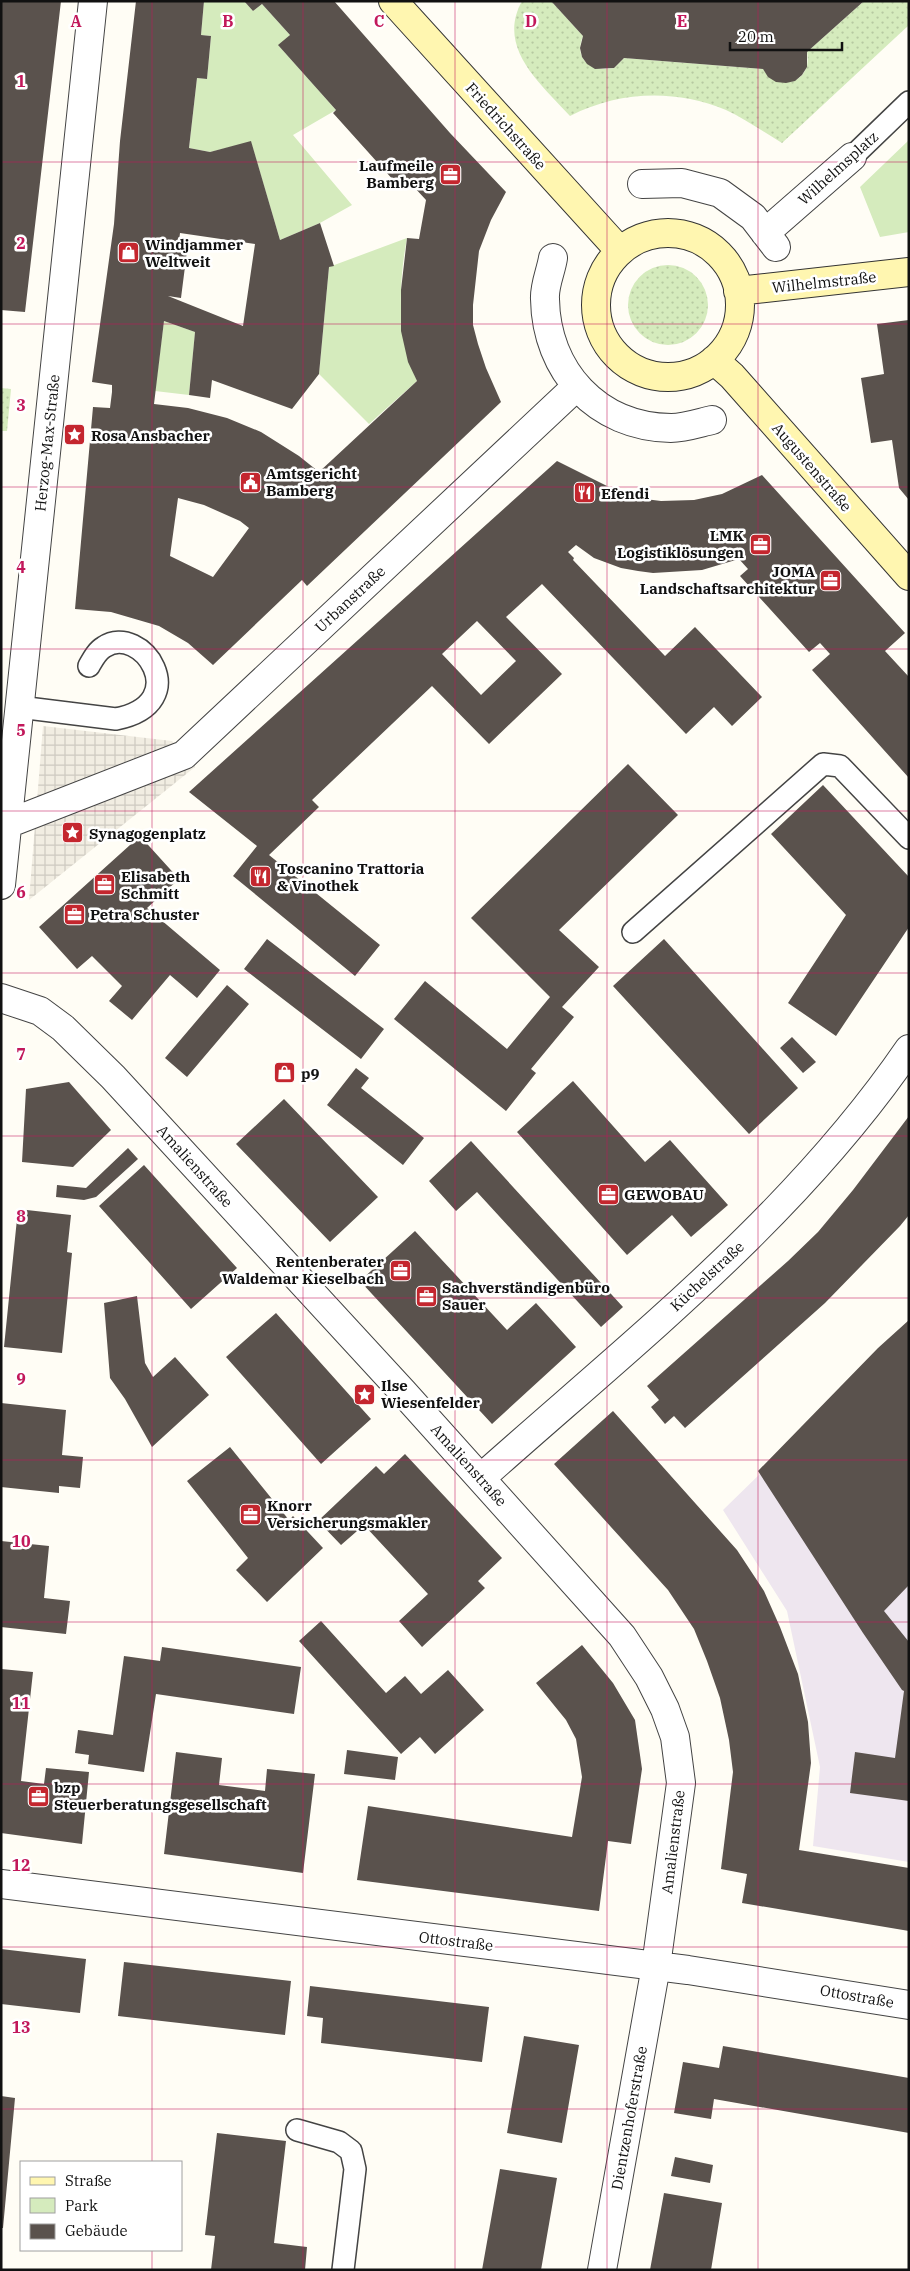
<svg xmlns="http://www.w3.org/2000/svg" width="910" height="2271" viewBox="0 0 910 2271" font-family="'IBM Plex Serif',serif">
<defs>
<pattern id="grass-dots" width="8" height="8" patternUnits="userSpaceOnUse" patternTransform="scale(1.25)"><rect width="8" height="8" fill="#d5ebbd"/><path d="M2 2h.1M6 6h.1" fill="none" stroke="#b6c8a1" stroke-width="1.8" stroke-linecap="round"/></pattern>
<pattern id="plaza-grid" width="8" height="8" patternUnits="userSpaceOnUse" patternTransform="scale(1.25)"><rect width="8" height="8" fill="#f1ede2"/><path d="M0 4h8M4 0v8" fill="none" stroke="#cecac1"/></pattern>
</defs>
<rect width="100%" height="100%" fill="#fffdf5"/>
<path fill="#eee6ef" d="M909,1328V1862L813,1846L820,1767L787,1611L723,1510Z"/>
<path fill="url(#grass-dots)" d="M522,1H551L583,36C573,60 592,73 614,68L624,58L763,69C780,93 813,82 807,52L864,1H909V25L782,143C764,132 745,119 726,110C674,89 620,91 570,116C541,84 496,48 522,1Z
M628 305a40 40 0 1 1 80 0a40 40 0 1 1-80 0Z
M1,388L11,389L7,431H1Z"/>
<path fill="#d5ebbd" d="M204,1H244L253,11L262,4L290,35L279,46L336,110L293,135L352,205L320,223L280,240L251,142L210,152L189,148L197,78L207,79L211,36L201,35Z
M909,140V232L880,237L860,187Z
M407,238C398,286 397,336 417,381L369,424L319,374L329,267Z
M164,321L195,332L189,395L155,391Z"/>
<path fill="url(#plaza-grid)" d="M43,726L172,741L195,767L29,900Z"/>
<path fill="#5a524d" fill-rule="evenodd" d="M1,1H61L25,312L1,310Z
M136,1H204L201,35L211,36L207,79L197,78L189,148L210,152L251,141L280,240L320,223L334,266L329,267L319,374L292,409L212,380L210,398L189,395L195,332L164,321L154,404L188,408L227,418L261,432L299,456L319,472L417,381L408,362L401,331V290L407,238L419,239L426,200L403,175L395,182L333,113L336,110L278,45L290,35L262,4L253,11L244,1H334L450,133L506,192L491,220L479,251L473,305V325L478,344L486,368L501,402L307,586L302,580L213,665L188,643L159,626L111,612L75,609L93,407L110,408L112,392V385L92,382L114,224L120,141ZM180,233L255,244L243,326L168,296L181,298L187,251L178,249ZM178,498L204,505L240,521L249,528L213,577L170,556Z
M551,1H864L807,52V67L802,75L795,81L786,83L776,82L768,77L763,69L624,58L614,68L595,69L587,64L582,57L580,48L583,36Z
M909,320V500L899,488L892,440L871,443L861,378L884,374L877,324Z
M557,461L629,497L661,501L694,500L722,494L762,475L905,633L885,651L909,677V778L812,670L830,654L820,643L809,652L740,576L748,569L739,559L702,570L653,573L638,571L621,568L594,558L576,545L568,552L574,558L573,560L665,656L695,627L762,697L732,726L714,707L686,734L542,584L506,617L562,674L489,744L432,686L312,800L319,807L269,855L380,945L355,976L233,876L257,846L189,792ZM477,621L516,661L481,695L442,654Z
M628,764L678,815L559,930L599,967L562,1007L574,1017L531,1069L536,1073L506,1111L394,1019L425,981L507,1049L550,997L471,918Z
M823,785L909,877V927L836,1036L788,1003L846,915L771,834Z
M140,836L179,879L147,908L220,970L197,998L170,975L132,1020L109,1001L122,986L92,956L77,969L39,927Z
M267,939L384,1029L361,1059L244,969Z
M664,939L798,1088L749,1134L613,986Z
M227,985L249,1004L187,1077L165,1058Z
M792,1037L816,1062L803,1073L780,1048Z
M356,1068L369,1078L361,1088L424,1138L403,1165L327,1105Z
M573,1081L645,1162L670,1140L728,1205L691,1237L672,1215L627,1255L517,1132Z
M69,1082L111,1130L73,1167L22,1162L26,1089Z
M284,1099L378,1197L330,1242L236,1144Z
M909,1116V1215L900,1226L825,1303L685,1428L674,1416L665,1424L651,1407L659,1400L647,1386L788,1261L818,1232L853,1190Z
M471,1141L623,1307L601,1327L477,1192L456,1211L429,1181Z
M128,1148L138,1159L96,1197L84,1200L56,1197L57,1185L86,1188Z
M144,1165L237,1268L191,1309L99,1206Z
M18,1209L71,1215L67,1252L72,1253L62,1353L4,1347Z
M415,1231L507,1330L536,1303L576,1347L492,1424L360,1281Z
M137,1296L145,1363L153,1377L175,1357L209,1395L152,1447L125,1399L110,1378L104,1303Z
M276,1313L371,1419L321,1464L226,1357Z
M909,1320V1585L884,1611L909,1642V1801L850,1793L855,1752L895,1758L904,1691L902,1690L863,1633L758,1471L878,1348Z
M1,1403L66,1410L62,1455L83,1457L80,1488L59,1486V1493L1,1487Z
M613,1411L737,1550L764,1591L780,1627L798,1674L808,1722L811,1763L799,1850L909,1868V1931L742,1903L747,1874L721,1869L733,1772L729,1740L720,1698L707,1661L694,1629L668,1590L554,1464Z
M230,1447L289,1520L293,1516L323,1548L267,1602L236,1570L248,1558L187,1481Z
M405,1454L502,1558L478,1581L485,1588L422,1647L399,1621L428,1594L364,1525L341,1545L318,1521L376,1466L384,1474Z
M1,1541L49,1546L44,1598L70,1601L66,1634L1,1627Z
M321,1621L386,1693L405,1676L421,1694L448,1670L484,1710L435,1754L420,1737L401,1754L299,1641Z
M582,1645L613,1683L635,1720L642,1769L631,1844L608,1841L599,1911L357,1880L368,1806L572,1837L582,1777L576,1739L566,1720L536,1683Z
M162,1647L301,1667L294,1714L156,1694L144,1772L88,1764L89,1755L75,1753L78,1730L113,1735L124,1656L160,1661Z
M1,1669L33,1672L21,1781L44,1784L46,1768L89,1772L82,1844L1,1833Z
M347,1750L398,1757L395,1780L344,1774Z
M176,1752L222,1758L219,1785L265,1791L267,1769L315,1774L303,1873L164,1854Z
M1,1949L86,1959L80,2013L1,2004Z
M124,1962L291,1981L285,2035L118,2016Z
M310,1986L489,2007L482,2062L321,2043L323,2018L307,2016Z
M524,2036L579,2045L562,2143L507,2133Z
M723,2046L909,2078V2133L714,2099L711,2119L674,2113L683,2062L719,2068Z
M1,2096L15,2098L3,2228H1Z
M217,2133L286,2141L274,2243L307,2247L305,2270H211L215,2236L205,2235Z
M675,2157L713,2165L710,2183L671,2176Z
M500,2169L557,2178L541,2270H482Z
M664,2193L722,2203L711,2270H650Z"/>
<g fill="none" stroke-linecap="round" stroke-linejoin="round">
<defs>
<path id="lane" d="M852,157L909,102
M19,707L116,719C196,703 141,622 104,647C97,651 93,659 89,666
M633,932L823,764L840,766L909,838
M297,2130L339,2142L351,2151L355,2169L343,2270"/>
<path id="street" d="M642,184L682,183L720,193L753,217L776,247
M765,233L852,157
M553,258C551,271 544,286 545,299C546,371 597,427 671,428C684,428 699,423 712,420
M7,824L184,755L577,386
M1,885L93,1
M1,998L40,1011L63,1028L113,1077L403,1392L622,1636L649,1677L665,1709L675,1737L681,1783L656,1966L602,2270
M481,1478C631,1344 794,1217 909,1049
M1,1884L688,1970L909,2005"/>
<path id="secondary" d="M393,1L620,251
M596 305a72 72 0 1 1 144 0a72 72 0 1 1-144 0Z
M738,291L909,272
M714,360L732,376L909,576"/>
</defs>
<use href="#lane" stroke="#444" stroke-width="24"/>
<use href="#street" stroke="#444" stroke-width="30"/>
<use href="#secondary" stroke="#333" stroke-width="30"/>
<use href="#lane" stroke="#fff" stroke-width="21"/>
<use href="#street" stroke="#fff" stroke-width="28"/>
<use href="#secondary" stroke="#fff6b0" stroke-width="28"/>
</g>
<path fill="none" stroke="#c2185b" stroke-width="1" stroke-opacity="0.55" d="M152,1V2162M303,1V2270M455,1V2270M607,1V2270M758,1V2270M1,162H909M1,324H909M1,487H909M1,649H909M1,811H909M1,973H909M1,1136H909M1,1298H909M1,1460H909M1,1622H909M1,1784H909M1,1947H909M1,2109H909M152,2250V2270"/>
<defs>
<symbol id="office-square" viewBox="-11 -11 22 22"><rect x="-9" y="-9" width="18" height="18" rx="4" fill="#c4262e" stroke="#fff"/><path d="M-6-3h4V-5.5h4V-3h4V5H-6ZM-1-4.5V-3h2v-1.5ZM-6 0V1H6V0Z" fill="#fff"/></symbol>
<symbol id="shop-square" viewBox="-11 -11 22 22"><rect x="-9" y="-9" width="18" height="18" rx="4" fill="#c4262e" stroke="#fff"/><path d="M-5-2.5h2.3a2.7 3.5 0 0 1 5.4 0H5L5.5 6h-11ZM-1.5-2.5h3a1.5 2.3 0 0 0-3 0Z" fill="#fff"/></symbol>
<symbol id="sight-square" viewBox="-11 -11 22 22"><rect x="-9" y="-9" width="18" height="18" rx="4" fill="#c4262e" stroke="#fff"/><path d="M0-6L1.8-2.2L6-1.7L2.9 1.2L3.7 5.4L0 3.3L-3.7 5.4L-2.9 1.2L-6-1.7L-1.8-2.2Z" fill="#fff"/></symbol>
<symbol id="civic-square" viewBox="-11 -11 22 22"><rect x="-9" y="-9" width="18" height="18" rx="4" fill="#c4262e" stroke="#fff"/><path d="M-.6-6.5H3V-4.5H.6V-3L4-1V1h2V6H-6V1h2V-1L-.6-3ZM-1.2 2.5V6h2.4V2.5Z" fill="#fff"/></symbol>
<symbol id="restaurant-square" viewBox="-11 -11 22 22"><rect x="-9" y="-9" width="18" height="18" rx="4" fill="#c4262e" stroke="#fff"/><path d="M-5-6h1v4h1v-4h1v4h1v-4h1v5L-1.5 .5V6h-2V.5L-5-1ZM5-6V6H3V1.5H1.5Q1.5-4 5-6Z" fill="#fff"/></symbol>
</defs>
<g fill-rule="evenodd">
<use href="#office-square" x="438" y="162" width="25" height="25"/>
<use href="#shop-square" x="116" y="240" width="25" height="25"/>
<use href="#sight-square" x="62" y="422" width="25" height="25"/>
<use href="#civic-square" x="238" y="470" width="25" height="25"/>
<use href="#restaurant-square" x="572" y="480" width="25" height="25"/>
<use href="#office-square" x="748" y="532" width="25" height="25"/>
<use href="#office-square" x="818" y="568" width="25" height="25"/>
<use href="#sight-square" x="60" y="820" width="25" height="25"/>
<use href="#restaurant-square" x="248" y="864" width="25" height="25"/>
<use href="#office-square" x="92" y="872" width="25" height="25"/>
<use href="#office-square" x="62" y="902" width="25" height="25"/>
<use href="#shop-square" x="272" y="1060" width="25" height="25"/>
<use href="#office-square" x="596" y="1182" width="25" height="25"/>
<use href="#office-square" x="388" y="1258" width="25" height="25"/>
<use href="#office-square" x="414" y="1284" width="25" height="25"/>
<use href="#sight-square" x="352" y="1382" width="25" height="25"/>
<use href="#office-square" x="238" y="1502" width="25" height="25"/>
<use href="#office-square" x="26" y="1784" width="25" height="25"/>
</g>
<g text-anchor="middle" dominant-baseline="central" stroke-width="5" stroke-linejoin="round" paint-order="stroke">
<g font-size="15" fill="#111" stroke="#fff">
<text transform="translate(506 126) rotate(48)">Friedrichstraße</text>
<text transform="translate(838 168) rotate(-42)">Wilhelmsplatz</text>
<text transform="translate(824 282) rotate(-6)">Wilhelmstraße</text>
<text transform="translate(47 443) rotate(-84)">Herzog-Max-Straße</text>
<text transform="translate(812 467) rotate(49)">Augustenstraße</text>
<text transform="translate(350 599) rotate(-43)">Urbanstraße</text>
<text transform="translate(195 1166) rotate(48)">Amalienstraße</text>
<text transform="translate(707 1276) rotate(-43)">Küchelstraße</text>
<text transform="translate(469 1465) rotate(48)">Amalienstraße</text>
<text transform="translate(673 1842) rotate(-83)">Amalienstraße</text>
<text transform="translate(456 1941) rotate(7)">Ottostraße</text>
<text transform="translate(857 1996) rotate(10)">Ottostraße</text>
<text transform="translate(629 2118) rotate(-80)">Dientzenhoferstraße</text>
</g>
<g font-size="15" font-weight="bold" fill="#111" stroke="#fff" text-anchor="start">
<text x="434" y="165" text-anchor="end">Laufmeile<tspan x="434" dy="17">Bamberg</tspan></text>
<text x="145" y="244">Windjammer<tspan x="145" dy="17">Weltweit</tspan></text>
<text x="91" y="435">Rosa Ansbacher</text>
<text x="266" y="473">Amtsgericht<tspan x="266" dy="17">Bamberg</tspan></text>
<text x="601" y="493">Efendi</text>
<text x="744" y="535" text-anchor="end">LMK<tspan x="744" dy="17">Logistiklösungen</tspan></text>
<text x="815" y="571" text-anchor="end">JOMA<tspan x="815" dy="17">Landschaftsarchitektur</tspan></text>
<text x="89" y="833">Synagogenplatz</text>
<text x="277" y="868">Toscanino Trattoria<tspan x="277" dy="17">&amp; Vinothek</tspan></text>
<text x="121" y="876">Elisabeth<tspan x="121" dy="17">Schmitt</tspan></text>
<text x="90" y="914">Petra Schuster</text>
<text x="301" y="1073">p9</text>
<text x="624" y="1194">GEWOBAU</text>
<text x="384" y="1261" text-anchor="end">Rentenberater<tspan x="384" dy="17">Waldemar Kieselbach</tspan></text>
<text x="442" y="1287">Sachverständigenbüro<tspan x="442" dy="17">Sauer</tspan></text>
<text x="381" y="1385">Ilse<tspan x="381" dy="17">Wiesenfelder</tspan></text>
<text x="267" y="1505">Knorr<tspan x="267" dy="17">Versicherungsmakler</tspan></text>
<text x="54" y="1787">bzp<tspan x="54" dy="17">Steuerberatungsgesellschaft</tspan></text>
</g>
</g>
<g font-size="16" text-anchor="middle" font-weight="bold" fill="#c2185b" stroke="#fff" stroke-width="5" stroke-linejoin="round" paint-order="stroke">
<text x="76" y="27">A</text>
<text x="228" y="27">B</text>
<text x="379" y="27">C</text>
<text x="531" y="27">D</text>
<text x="682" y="27">E</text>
<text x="21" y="87">1</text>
<text x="21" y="249">2</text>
<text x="21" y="411">3</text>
<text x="21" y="573">4</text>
<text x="21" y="736">5</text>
<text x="21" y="898">6</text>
<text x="21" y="1060">7</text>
<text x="21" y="1222">8</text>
<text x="21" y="1385">9</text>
<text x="21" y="1547">10</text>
<text x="21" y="1709">11</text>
<text x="21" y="1871">12</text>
<text x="21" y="2033">13</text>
</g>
<rect width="910" height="2271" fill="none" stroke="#111111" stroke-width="5"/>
<rect x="20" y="2161" width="162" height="90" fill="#ffffff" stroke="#a0a0a0"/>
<rect x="30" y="2177" width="25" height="8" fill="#fff6b0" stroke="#a0a0a0"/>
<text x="65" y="2186" font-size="15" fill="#111111">Straße</text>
<rect x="30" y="2198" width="25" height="15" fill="#d5ebbd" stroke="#a0a0a0"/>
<text x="65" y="2211" font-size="15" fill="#111111">Park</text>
<rect x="30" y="2224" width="25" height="15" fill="#5a524d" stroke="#a0a0a0"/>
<text x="65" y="2236" font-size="15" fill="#111111">Gebäude</text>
<path d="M730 42v8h112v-8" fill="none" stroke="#111111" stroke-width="2.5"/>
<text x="738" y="42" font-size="15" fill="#111111" stroke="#ffffff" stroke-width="4" paint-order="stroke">20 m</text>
</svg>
